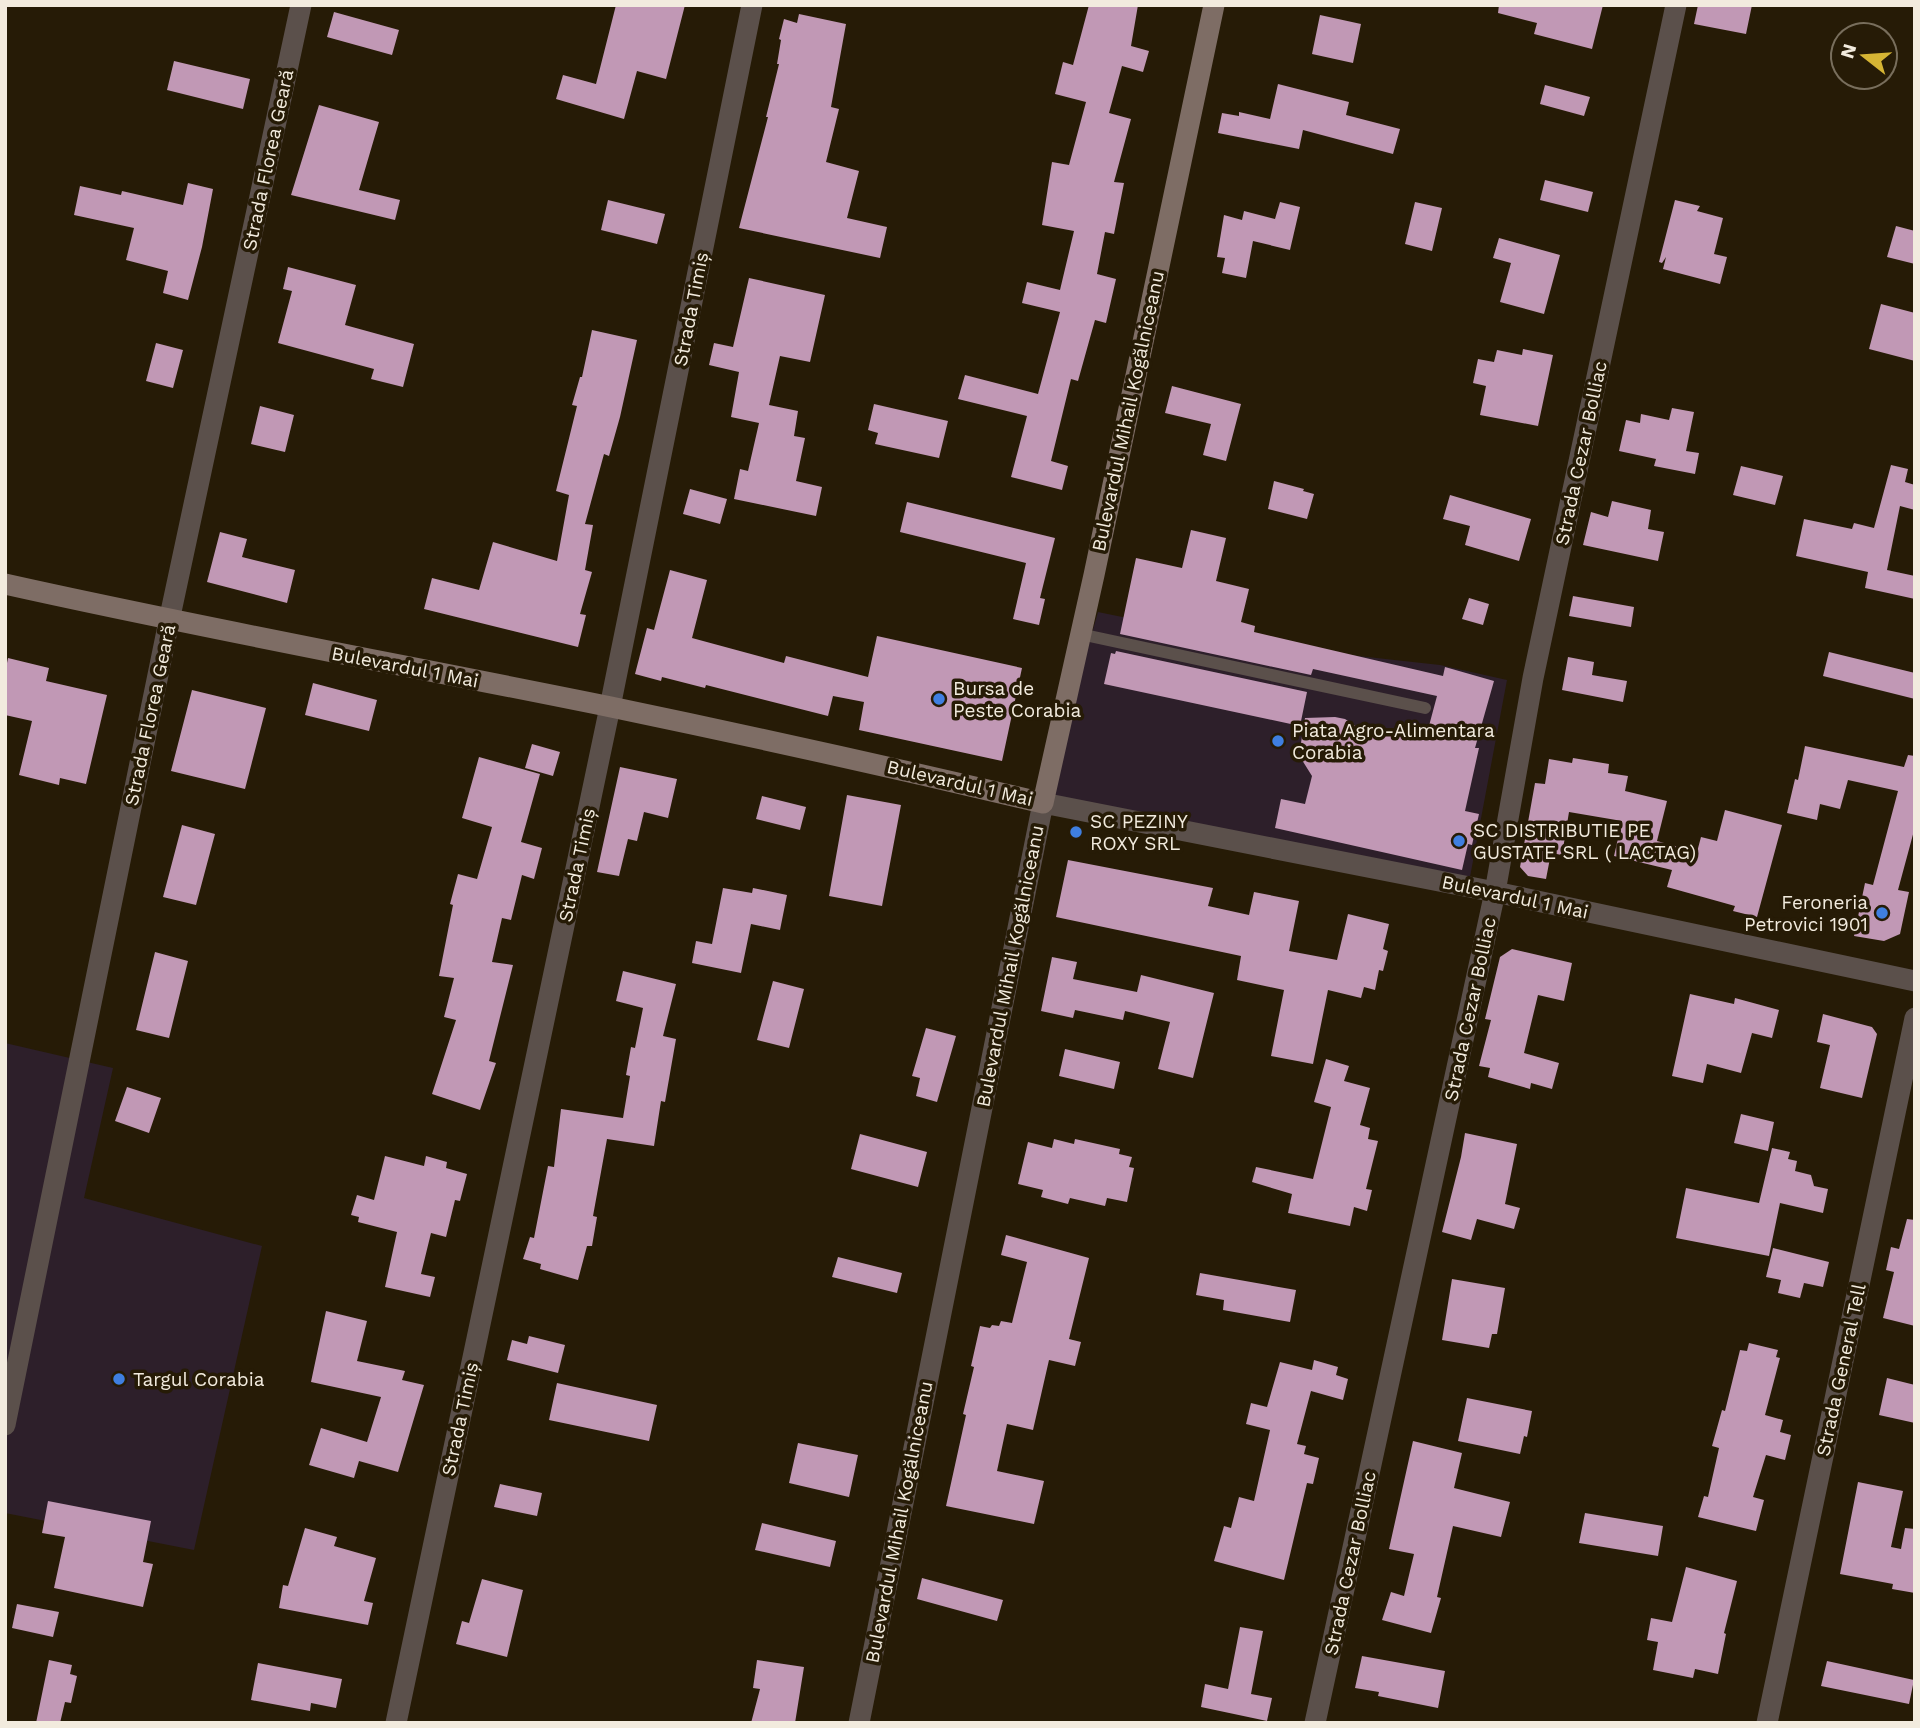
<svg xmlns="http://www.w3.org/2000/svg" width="1920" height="1728" viewBox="0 0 1920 1728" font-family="'Work Sans',sans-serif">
<rect width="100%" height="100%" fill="#261b06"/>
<path fill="#2d1f2a" d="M1098,612L1259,645L1440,665L1507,680L1470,877L1043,803Z
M5,1043L113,1068L84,1198L262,1246L194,1550L5,1513Z"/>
<path fill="#c198b5" d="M616,5H685L666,79L637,71L624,119L556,99L563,75L596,84Z
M1089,5H1138L1131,46L1149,51L1143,72L1122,66L1109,113L1131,119L1114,182L1124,183L1114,234L1105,232L1097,274L1116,279L1106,323L1095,320L1078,381L1071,379L1051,461L1068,466L1062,490L1011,477L1027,416L958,399L965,375L1038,394L1060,312L1022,303L1027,282L1060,290L1074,231L1042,225L1052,162L1069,165L1086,102L1055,94L1063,62L1073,65Z
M1499,5H1603L1592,49L1534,34L1537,23L1498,13Z
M1698,5H1752L1746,34L1694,24Z
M334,12L399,30L392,55L327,37Z
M799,14L846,24L831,107L839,109L826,162L859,171L847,218L887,227L880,258L739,228L768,117H766L779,64H777L781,40L779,39L784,19L797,23Z
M1320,15L1361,24L1353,63L1312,54Z
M174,61L250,79L243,109L167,90Z
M1278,84L1349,102L1346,115L1400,129L1393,154L1303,130L1299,149L1218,133L1222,113L1239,116V112L1270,119Z
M1545,85L1590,97L1584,116L1540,104Z
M319,105L379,122L359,190L400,200L395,220L291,195Z
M1545,180L1593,192L1588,212L1540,200Z
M188,183L213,189L202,247L188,300L163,293L168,271L126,260L134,228L74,215L80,186L121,195L122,191L183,205Z
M608,200L665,214L657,244L601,230Z
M1675,200L1700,206L1697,211L1723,218L1714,254L1727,257L1720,284L1663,269L1666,257L1662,263L1659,262Z
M1280,202L1300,207L1290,250L1253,241L1246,278L1222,273L1225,258L1217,257L1224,215L1242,220L1244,211L1275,219Z
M1415,202L1442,208L1432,251L1405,244Z
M1896,226L1915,231V264L1887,257Z
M1499,238L1560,255L1544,314L1500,302L1511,263L1493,258Z
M288,267L356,285L345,325L414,344L403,387L371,379L374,369L278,343L292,291L283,289Z
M749,278L825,295L810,362L780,356L769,405L798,411L794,436L805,438L796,481L822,487L816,516L734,499L740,469L748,471L759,423L731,417L739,372L709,365L714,343L733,347Z
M1881,304L1915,313V361L1869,349Z
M592,330L637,340L620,417L609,456L604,454L585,524L593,525L585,570L592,572L580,614L586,615L578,647L424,609L432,578L479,590L493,542L557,561L569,495L556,491L577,406L572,405L580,377H582Z
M156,343L183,350L173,388L146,381Z
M1523,349L1553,355L1538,426L1480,415L1486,386L1473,383L1478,359L1494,362L1497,350L1522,355Z
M1172,386L1241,404L1226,461L1203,455L1211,424L1165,413Z
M874,404L948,421L939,458L875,444L878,433L868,430Z
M260,406L294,415L285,452L251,444Z
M1672,408L1694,412L1686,451L1699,453L1695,474L1654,466L1656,459L1619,451L1626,420L1640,423L1641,414L1669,420Z
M1891,465L1908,469L1905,482L1915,485V510L1900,506L1887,570L1915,576V599L1865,588L1868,572L1796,556L1804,519L1852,529L1854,523L1874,528Z
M1741,466L1783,476L1775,505L1733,495Z
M1274,481L1304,489L1303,491L1314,494L1307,519L1268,509Z
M690,489L727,499L720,524L683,514Z
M1450,495L1531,519L1519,561L1465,545L1470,526L1443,519Z
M1612,501L1651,510L1648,529L1664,532L1658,561L1583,545L1591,512L1608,517Z
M907,502L1055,538L1040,598L1045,599L1039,625L1013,619L1026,563L900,532Z
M1191,530L1226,538L1216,581L1249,589L1241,622L1255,626L1254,632L1443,676L1445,667L1494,681L1475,748H1479L1465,811L1479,814L1472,845L1468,844L1462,870L1275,828L1281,799L1305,804L1312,776L1302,760L1300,749L1305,718L1335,717L1345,719L1369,735L1371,726L1426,737L1437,696L1313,669L1311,675L1120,634L1136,558L1182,568Z
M220,532L247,539L242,557L295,570L287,603L207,582Z
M670,570L707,580L692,638L784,663L786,656L868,677L877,636L1022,668L1002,761L859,730L864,702L833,696L828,716L706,685L705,688L662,677L661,681L635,674L647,628L654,630Z
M1573,596L1634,607L1631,627L1569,616Z
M1469,598L1489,604L1483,625L1462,619Z
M1116,651L1307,692L1300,726L1104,684L1111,653L1115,654Z
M1829,652L1915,673V699L1823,676Z
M1568,657L1594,662L1592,675L1627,681L1623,702L1562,690Z
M8,658L49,668L46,681L107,695L86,784L60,778L59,785L19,775L32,721L5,715V673Z
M313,683L377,700L369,731L305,715Z
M192,690L266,708L245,789L171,771Z
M532,744L560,752L553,776L525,768Z
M1805,746L1904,767L1908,755L1915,756V827L1898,890L1909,892L1900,934L1884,941L1854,936L1865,883L1873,885L1898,791L1848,780L1840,809L1820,804L1817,820L1787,813L1795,779L1798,780Z
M479,757L540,774L521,842L542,848L534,879L522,875L511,920L502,918L492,962L513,965L489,1061L496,1063L480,1110L432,1094L456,1020L444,1017L454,978L439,976L453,905L450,904L458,874L477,879L492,827L462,818Z
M1573,758L1609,764L1608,773L1628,776L1625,791L1667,801L1657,841L1697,852L1701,837L1717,841L1725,810L1782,825L1757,917L1733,911L1735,906L1667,887L1672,870L1614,856L1622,821L1569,812L1562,855L1551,853L1546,879L1528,876L1520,867L1535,783L1545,784L1549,759L1572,763Z
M620,767L677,779L668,818L644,812L637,841L628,839L619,876L597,872Z
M847,795L901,805L882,906L829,896Z
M762,796L806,807L800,830L756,819Z
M182,825L215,834L196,905L163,897Z
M1068,860L1213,888L1208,906L1249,915L1254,892L1299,901L1289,951L1337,960L1348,914L1389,924L1383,949L1388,951L1383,971L1379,970L1375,990L1364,987L1361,998L1328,990L1313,1064L1271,1056L1284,990L1237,980L1241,956L1056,917Z
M723,888L752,893L753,888L787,895L780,930L751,924L741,973L692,963L696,941L712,944Z
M1512,949L1572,963L1564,1001L1538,995L1524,1053L1559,1063L1552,1089L1531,1083L1530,1089L1488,1077L1490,1068L1479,1066L1491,1020L1485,1019L1500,957Z
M155,952L188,961L169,1038L136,1030Z
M1052,957L1077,962L1073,979L1137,992L1141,975L1214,993L1193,1078L1158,1069L1170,1022L1125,1011L1123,1020L1075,1010L1073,1018L1041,1011Z
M623,971L676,984L663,1036L676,1039L665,1102L661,1101L654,1146L607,1139L593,1216L597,1217L592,1246H587L578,1280L540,1269L541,1264L523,1259L530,1237L534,1238L548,1166L554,1167L561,1109L623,1118L630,1076L626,1075L631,1047L635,1048L643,1008L616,1001Z
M773,981L804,989L789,1048L757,1040Z
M1690,994L1734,1004L1735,998L1779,1010L1772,1038L1752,1033L1741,1073L1707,1064L1703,1083L1672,1076Z
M1823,1014L1872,1027L1877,1034L1862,1098L1820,1088L1830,1045L1817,1042Z
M926,1028L956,1036L937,1102L916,1096L920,1078L912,1076Z
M1065,1049L1120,1062L1114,1089L1059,1076Z
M1326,1059L1349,1066L1344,1081L1370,1088L1360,1125L1370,1128L1368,1139L1378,1141L1366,1189L1372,1190L1367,1211L1354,1207L1350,1226L1288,1213L1292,1194L1252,1182L1256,1167L1313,1179L1331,1107L1314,1102Z
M127,1087L161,1098L149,1133L115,1121Z
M1741,1114L1774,1122L1768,1151L1734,1143Z
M1465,1133L1517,1144L1505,1204L1520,1208L1514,1229L1477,1219L1471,1240L1442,1232L1461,1157Z
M860,1134L927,1152L918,1187L851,1169Z
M1054,1139L1074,1144L1075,1139L1120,1149L1119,1154L1132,1157L1129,1167L1134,1168L1127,1202L1107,1198L1105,1206L1070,1198L1068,1204L1041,1197L1043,1190L1018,1184L1028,1142L1052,1148Z
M1772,1148L1790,1152L1788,1159L1797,1161L1795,1171L1811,1175L1814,1186L1828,1189L1823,1213L1780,1203L1769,1256L1676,1238L1686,1188L1759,1203Z
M385,1156L424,1166L426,1156L447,1162L446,1168L467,1174L460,1201L455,1200L446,1237L431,1233L421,1274L435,1277L430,1297L385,1287L397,1232L358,1222L359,1217L351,1215L357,1195L374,1200Z
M1907,1219L1915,1220V1326L1883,1318L1894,1272L1886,1270L1891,1247L1899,1249Z
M1006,1235L1089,1258L1069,1339L1081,1342L1075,1366L1049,1360L1033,1430L1007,1424L997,1471L1044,1481L1034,1524L946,1506L966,1415L963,1414L974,1367L971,1366L980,1326L990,1328L992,1325L999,1326L1001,1321L1012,1323L1027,1262L1001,1255Z
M1773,1248L1829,1262L1823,1287L1804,1283L1800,1298L1778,1293L1781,1280L1766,1277Z
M838,1257L902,1273L897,1293L832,1277Z
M1200,1273L1296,1290L1290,1322L1223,1310L1224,1300L1196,1295Z
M1452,1279L1505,1288L1497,1334H1492L1489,1348L1442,1340Z
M326,1311L367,1321L357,1361L405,1371L402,1380L424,1385L398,1472L359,1461L354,1478L309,1465L321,1428L367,1442L381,1397L311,1382Z
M529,1336L565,1345L558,1373L507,1360L512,1340L527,1344Z
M1749,1343L1778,1350L1776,1357L1780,1358L1765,1415L1783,1420L1780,1432L1791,1435L1785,1460L1766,1455L1753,1497L1764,1500L1756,1531L1698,1517L1704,1496L1708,1497L1719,1448L1712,1446L1722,1410L1725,1411L1740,1350L1747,1351Z
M1314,1360L1338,1367L1336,1375L1348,1379L1343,1400L1311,1391L1297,1444L1306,1446L1304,1454L1319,1458L1313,1484L1307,1483L1284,1580L1214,1561L1224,1526L1231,1528L1239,1497L1254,1501L1270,1430L1246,1424L1251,1403L1267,1407L1280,1362L1312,1370Z
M1887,1378L1915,1385V1423L1879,1415Z
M557,1383L657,1405L649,1441L549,1420Z
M1467,1398L1532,1411L1527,1437L1524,1436L1520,1454L1458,1441Z
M1413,1441L1462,1453L1454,1488L1510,1502L1501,1537L1453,1526L1437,1597L1441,1598L1431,1633L1382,1620L1391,1592L1404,1596L1414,1554L1389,1549Z
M798,1443L858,1455L849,1497L789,1483Z
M1858,1482L1903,1491L1891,1547L1901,1549L1905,1528L1915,1529V1593L1892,1589L1893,1584L1840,1574Z
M500,1484L542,1493L537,1516L494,1507Z
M48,1501L151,1521L143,1562L153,1564L143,1607L54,1588L65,1537L42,1533Z
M1585,1513L1663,1526L1658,1556L1579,1543Z
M762,1523L836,1541L830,1567L755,1550Z
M305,1528L337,1537L334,1546L376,1558L364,1601L373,1603L368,1625L279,1608L283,1585L288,1586Z
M1686,1567L1737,1581L1724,1633L1726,1634L1718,1674L1695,1669L1693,1678L1653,1670L1658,1642L1647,1640L1651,1618L1672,1622Z
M922,1578L1003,1600L997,1621L917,1599Z
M482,1579L523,1590L507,1657L456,1644L462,1621L469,1623Z
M17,1604L59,1612L53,1637L12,1628Z
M1240,1627L1263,1631L1251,1694L1272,1698L1267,1721L1201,1707L1205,1684L1228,1689Z
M1362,1656L1445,1671L1438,1708L1378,1696L1379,1692L1355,1688Z
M49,1660L72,1665L70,1674L77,1676L71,1703L65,1702L60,1723H36Z
M757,1660L804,1667L795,1723H751L760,1689L753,1688Z
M1827,1661L1914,1680L1909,1704L1821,1686Z
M258,1663L342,1679L336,1708L311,1703L310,1711L251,1700Z"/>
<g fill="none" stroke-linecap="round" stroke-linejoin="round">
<path stroke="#5b504b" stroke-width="12" d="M1080,634L1425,708"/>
<path stroke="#5b504b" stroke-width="21" d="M5,1425L169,621L301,5
M396,1723L610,707L752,5
M1315,1723L1495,892L1533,678L1676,5
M1767,1723L1915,1018"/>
<path stroke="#5b504b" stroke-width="21" d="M859,1723L1043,803L1495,892L1915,981"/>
<path stroke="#7e6d65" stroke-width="21" d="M5,584C206,629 409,666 611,707C755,737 899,769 1043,803L1094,575L1214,5"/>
</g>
<g fill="#3f7fe0" stroke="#261b06" stroke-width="2.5">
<circle cx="939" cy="699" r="7"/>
<circle cx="1278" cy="741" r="7"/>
<circle cx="1076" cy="832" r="7"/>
<circle cx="1459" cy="841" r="7"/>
<circle cx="1882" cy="913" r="7"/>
<circle cx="119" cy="1379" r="7"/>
</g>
<g text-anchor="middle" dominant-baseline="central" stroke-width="7" stroke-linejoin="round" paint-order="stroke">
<g font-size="19" fill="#f2ebde" stroke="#261b06">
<text transform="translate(268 160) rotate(-78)">Strada Florea Geară</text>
<text transform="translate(691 309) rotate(-79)">Strada Timiș</text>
<text transform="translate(1128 411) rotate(-78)">Bulevardul Mihail Kogălniceanu</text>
<text transform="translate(1581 453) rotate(-78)">Strada Cezar Bolliac</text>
<text transform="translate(405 667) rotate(11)">Bulevardul 1 Mai</text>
<text transform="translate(150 715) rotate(-78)">Strada Florea Geară</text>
<text transform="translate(960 783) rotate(13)">Bulevardul 1 Mai</text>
<text transform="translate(577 865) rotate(-78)">Strada Timiș</text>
<text transform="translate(1515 897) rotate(12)">Bulevardul 1 Mai</text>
<text transform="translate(1010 966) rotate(-79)">Bulevardul Mihail Kogălniceanu</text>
<text transform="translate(1470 1009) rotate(-78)">Strada Cezar Bolliac</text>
<text transform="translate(1841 1370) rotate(-78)">Strada General Tell</text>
<text transform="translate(460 1419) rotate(-78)">Strada Timiș</text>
<text transform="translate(899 1522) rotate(-79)">Bulevardul Mihail Kogălniceanu</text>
<text transform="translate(1350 1563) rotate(-78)">Strada Cezar Bolliac</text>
</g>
<g font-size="19" fill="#f2ebde" stroke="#261b06" text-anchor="start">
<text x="953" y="688">Bursa de<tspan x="953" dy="22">Peste Corabia</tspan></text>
<text x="1292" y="730">Piata Agro-Alimentara<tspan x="1292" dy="22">Corabia</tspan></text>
<text x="1090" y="821">SC PEZINY<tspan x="1090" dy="22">ROXY SRL</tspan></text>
<text x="1473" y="830">SC DISTRIBUTIE PE<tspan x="1473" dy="22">GUSTATE SRL ( LACTAG)</tspan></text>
<text x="1868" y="902" text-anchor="end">Feroneria<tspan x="1868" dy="22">Petrovici 1901</tspan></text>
<text x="133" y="1379">Targul Corabia</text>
</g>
</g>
<rect width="1920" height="1728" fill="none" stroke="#f2ebde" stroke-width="14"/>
<g transform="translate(1864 56) rotate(287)"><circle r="33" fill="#261b06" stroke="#786e5c" stroke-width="2"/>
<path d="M0-5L12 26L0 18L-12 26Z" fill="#d6b534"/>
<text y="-10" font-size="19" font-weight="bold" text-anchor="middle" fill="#f2ebde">N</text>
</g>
</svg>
